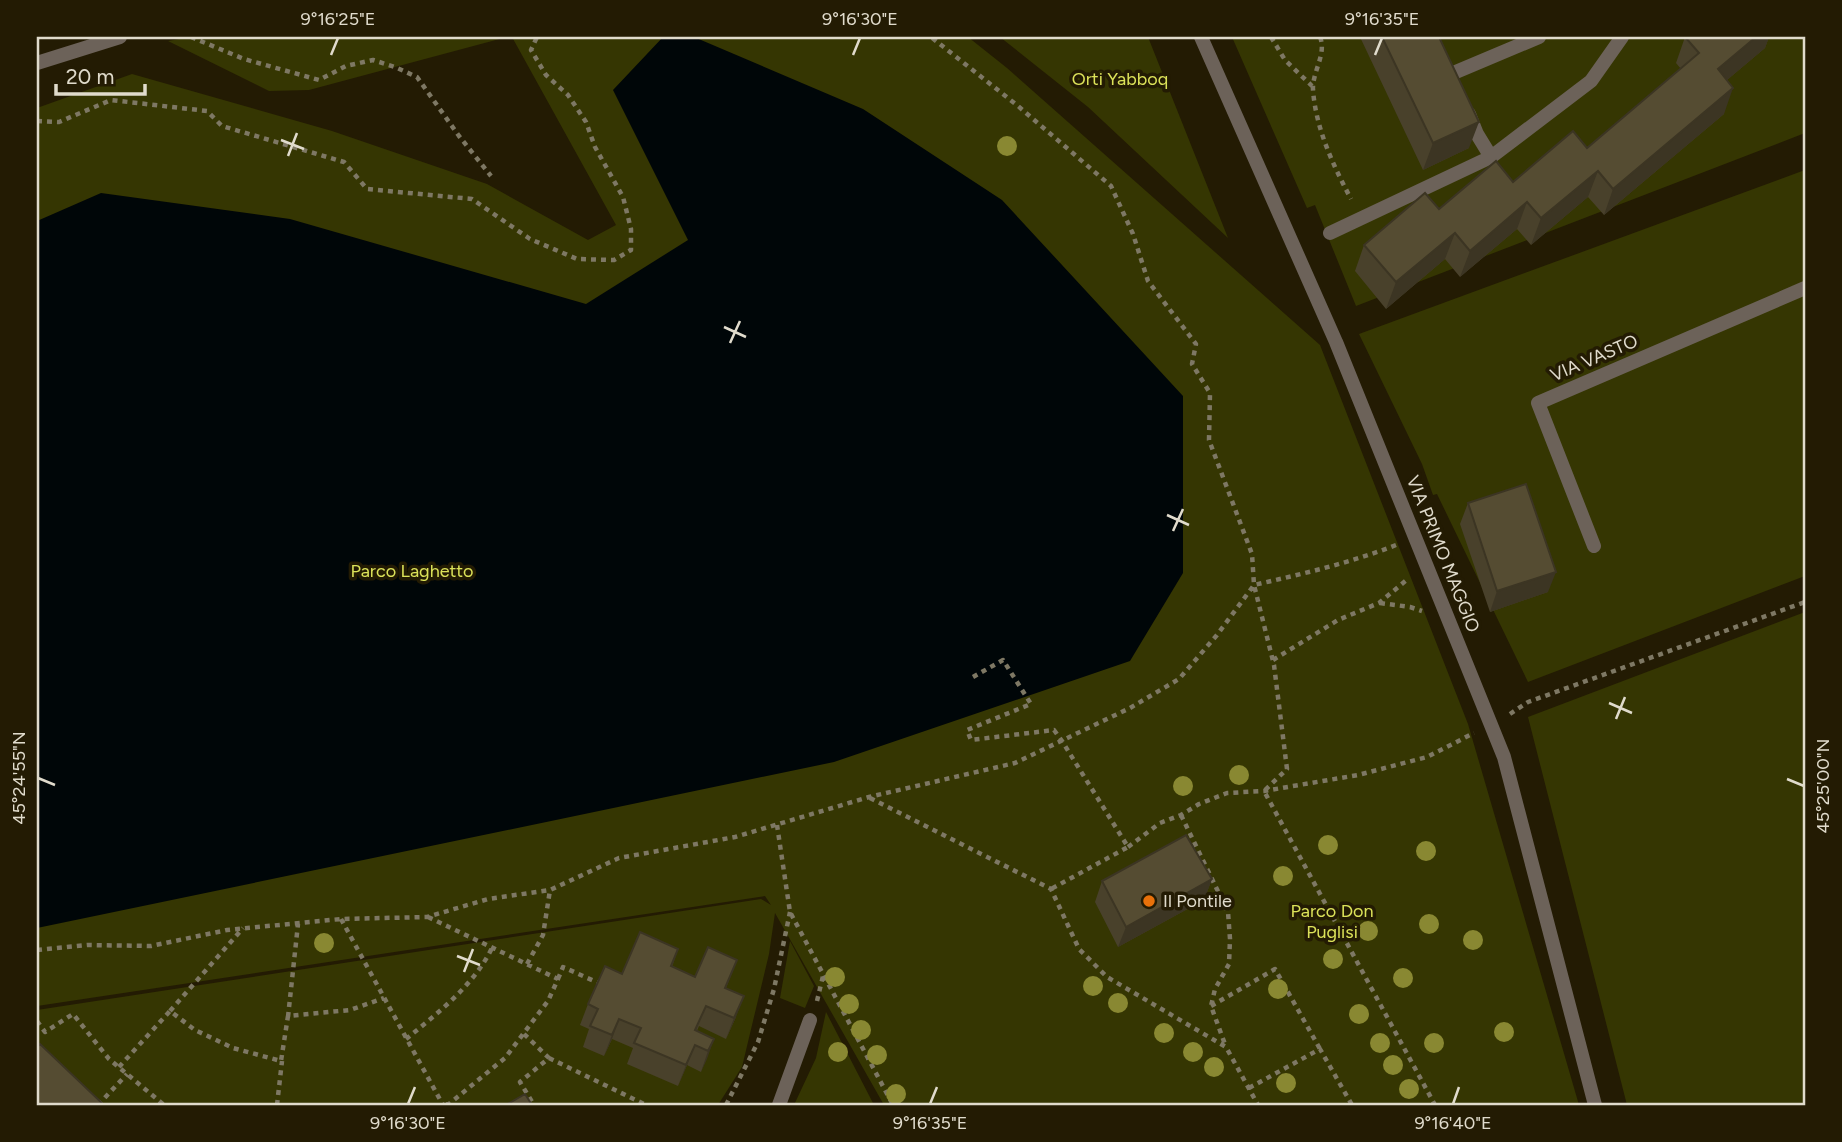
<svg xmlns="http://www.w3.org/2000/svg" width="1842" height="1142" viewBox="0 0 1842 1142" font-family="Figtree,sans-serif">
<rect width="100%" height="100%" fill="#231b03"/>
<path fill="#353602" d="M190,37H507L309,90L269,91L168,41Z
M512,37H968L1007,68L1320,345L1468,724L1579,1105H884L775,913L769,954L742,1067L718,1105H37V1010L761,899L771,905L765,896L37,1006V108L132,74L332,131L487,184L588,240L616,225Z
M1000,37H1148L1228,238L1088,107Z
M1232,37H1805V133L1356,306L1315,205L1307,208Z
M1805,170V576L1528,682L1437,494L1433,495L1422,464L1359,334Z
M1805,612V1105H1627L1528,717Z
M790,941L814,986L805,1008L780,998Z
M826,1012L874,1105H794L816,1058Z"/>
<path fill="#000608" d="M663,37H694L863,109L1002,200L1183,396V573L1130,661L834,762L37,928V221L101,193L290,219L586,304L688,240L613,90Z"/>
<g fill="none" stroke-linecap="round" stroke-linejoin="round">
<path stroke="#7e7864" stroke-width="4.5" stroke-dasharray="5 5" stroke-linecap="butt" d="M191,37L244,59L319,80L346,66L373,60L395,67L417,77L459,136L491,176
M1271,37L1285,60L1312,86
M1320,37C1327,54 1312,72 1313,90C1316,129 1333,165 1351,199
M37,121L59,122L111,100L207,111L222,126L344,162L367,189L472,199L530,239L577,259L614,260L631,250V229L623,197L595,147L586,122L568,95L546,75L531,50L537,37
M1396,545C1350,563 1302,574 1254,585L1274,665L1287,769L1264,791L1435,1105
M1380,603L1410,607L1422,611
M1273,660L1338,620L1379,603L1409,578
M973,677L1003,660L1031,704L967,730L971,740L1054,730L1062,741L1128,847L1051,889
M1510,714L1528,702L1805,602
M870,798L1051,889L1079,949L1107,977L1226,1047L1258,1105
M1181,815L1228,912L1230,939L1229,964L1215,989L1211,1006L1226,1047
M777,825L790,912L893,1105
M1128,847L1160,823L1181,815L1199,804L1227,793L1264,791L1358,775L1427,757L1474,733
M428,917L558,979L548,1001L505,1058L449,1104L444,1105
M341,919L443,1105
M37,950L87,945L151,946L227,930L341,919L427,917L488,899L550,890L619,858L735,837L869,797L1015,763L1130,708L1179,679L1217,635L1254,585L1252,554L1209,440L1210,393L1192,364L1196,344L1148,281L1133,234L1111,186L1018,106L931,37
M527,964L543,935L550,890
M558,979L563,967L603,985
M817,1001L823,976
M1211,1006L1275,969L1320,1049
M170,1011L243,928
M288,1017L298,924
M37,1021L45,1032L73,1014L109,1059L164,1105
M524,1034L549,1058L520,1082L534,1105
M406,1039C438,1013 474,985 492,948
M549,1058L646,1105
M119,1067L170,1011L195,1030L233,1048L281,1061L288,1016L350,1010L384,998
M1249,1088L1320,1049L1352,1105
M98,1105L127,1074
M277,1105L282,1061
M726,1105L758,1042L774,989L790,912"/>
<path stroke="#6c6259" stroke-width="14" d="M37,63L120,37
M1451,74L1539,37
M1491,157L1591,81L1622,37
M1330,233L1491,157L1477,134L1469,114
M1594,546L1538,403L1805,288
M779,1105L810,1020"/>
<path stroke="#6c6259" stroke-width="14" d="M1201,37L1336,342L1504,757L1595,1105"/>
</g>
<g fill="#898832">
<circle cx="1007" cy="146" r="10"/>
<circle cx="1239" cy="775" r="10"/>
<circle cx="1183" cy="786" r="10"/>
<circle cx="1328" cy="845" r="10"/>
<circle cx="1426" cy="851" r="10"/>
<circle cx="1283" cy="876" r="10"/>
<circle cx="1429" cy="924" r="10"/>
<circle cx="1368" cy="931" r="10"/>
<circle cx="1473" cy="940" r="10"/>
<circle cx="324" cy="943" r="10"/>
<circle cx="1333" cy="959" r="10"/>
<circle cx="835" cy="977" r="10"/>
<circle cx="1403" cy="978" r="10"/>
<circle cx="1093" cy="986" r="10"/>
<circle cx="1278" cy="989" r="10"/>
<circle cx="1118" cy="1003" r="10"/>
<circle cx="849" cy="1004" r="10"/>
<circle cx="1359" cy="1014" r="10"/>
<circle cx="861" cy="1030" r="10"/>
<circle cx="1504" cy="1032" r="10"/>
<circle cx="1164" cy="1033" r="10"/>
<circle cx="1380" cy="1043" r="10"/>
<circle cx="1434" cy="1043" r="10"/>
<circle cx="838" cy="1052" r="10"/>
<circle cx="1193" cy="1052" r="10"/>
<circle cx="877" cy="1055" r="10"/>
<circle cx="1393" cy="1065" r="10"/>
<circle cx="1214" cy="1067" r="10"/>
<circle cx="1286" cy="1083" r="10"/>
<circle cx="1409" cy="1089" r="10"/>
<circle cx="896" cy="1094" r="10"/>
</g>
<path fill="#49412b" d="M1360,37H1439L1469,148L1423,170Z
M1685,37H1769L1765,48L1727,80L1724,114L1604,215L1588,197L1531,245L1517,229L1460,277L1445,259L1386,309L1355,271L1364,245L1439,209L1513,182L1587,148L1681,69L1676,63Z
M1468,503L1548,592L1490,612L1460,524Z
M1212,879L1204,900L1118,947L1095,902L1102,881Z
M678,949L672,967L695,977L737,960L726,988L736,1017L726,1039L699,1026L697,1031L714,1039L701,1072L687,1065L678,1086L627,1064L633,1048L612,1039L604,1056L583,1047L589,1029L580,1025L588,1004L622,974Z"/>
<path fill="#3c3523" d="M1756,37H1769L1765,48L1708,96L1718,69Z
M1733,88L1724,114L1604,215L1613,189Z
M1479,122L1469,148L1423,170L1433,143Z
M1598,171L1588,197L1531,245L1541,218Z
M1527,202L1517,229L1460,277L1470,251Z
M1455,233L1445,259L1386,309L1396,282Z
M1556,572L1548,592L1490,612L1497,591Z
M1212,879L1204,900L1118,947L1126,927Z
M744,996L736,1017L726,1039L734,1018Z
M619,1019L612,1039L604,1056L612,1035Z
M714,1039L707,1059L701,1072L708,1051Z
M695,1045L687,1065L678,1086L686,1065Z"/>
<path fill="#554c32" stroke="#3c3523" stroke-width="2" d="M1382,37H1439L1479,122L1433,143Z
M1685,37H1756L1718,69L1733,88L1613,189L1598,171L1541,218L1527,202L1470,251L1455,233L1396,282L1364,245L1425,193L1439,209L1496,161L1513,182L1573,131L1587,148L1699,53Z
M1526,484L1556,572L1497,591L1468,503Z
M1186,835L1212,879L1126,927L1102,881Z
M640,932L678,949L671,966L695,977L708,947L737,960L725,988L744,996L734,1018L706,1006L695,1030L714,1039L708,1051L695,1045L686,1065L634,1043L641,1028L619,1019L612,1035L590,1026L598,1009L588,1004L605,966L622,974Z
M40,1044L104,1105H37V1047Z
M525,1094L532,1105H506Z"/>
<path fill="none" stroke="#e0dbcc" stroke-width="2.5" d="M331,55L338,38M853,55L860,38M1375,55L1382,38M281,140L304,149M288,156L297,133M724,327L746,337M730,343L740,321M1167,515L1189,525M1173,531L1183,509M1609,703L1632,713M1616,719L1625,697M38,778L55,785M1787,779L1804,786M457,956L480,965M464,972L473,949M408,1104L415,1087M930,1104L937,1087M1453,1104L1459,1087"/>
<circle fill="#e8710a" stroke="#231b03" stroke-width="2.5" cx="1149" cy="901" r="7"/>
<g text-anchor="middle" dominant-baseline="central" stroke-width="7" stroke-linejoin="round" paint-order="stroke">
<g font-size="18" fill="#dce259" stroke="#231b03">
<text x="1120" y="79">Orti Yabboq</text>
<text x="412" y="571">Parco Laghetto</text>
<text x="1332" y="911">Parco Don<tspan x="1332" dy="21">Puglisi</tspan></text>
</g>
<g font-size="18" fill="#e0dbcc" stroke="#231b03">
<text transform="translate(1594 358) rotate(-23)">VIA VASTO</text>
<text transform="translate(1443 554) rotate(68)">VIA PRIMO MAGGIO</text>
</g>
<g font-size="18" fill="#e0dbcc" stroke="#231b03" text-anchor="start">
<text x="1163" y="901">Il Pontile</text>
</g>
</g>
<rect width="1842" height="1142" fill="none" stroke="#231b03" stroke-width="77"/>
<path d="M56 84v10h89v-10" fill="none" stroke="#e0dbcc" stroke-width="3.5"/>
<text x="66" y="84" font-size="21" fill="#e0dbcc" stroke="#231b03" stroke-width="5" paint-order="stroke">20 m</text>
<rect x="38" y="38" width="1766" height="1066" fill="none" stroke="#e0dbcc" stroke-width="2.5"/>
<g font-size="18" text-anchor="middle" fill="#e0dbcc">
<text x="338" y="25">9°16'25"E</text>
<text x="860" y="25">9°16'30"E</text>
<text x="1382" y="25">9°16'35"E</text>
<text transform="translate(19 778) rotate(-90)" y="6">45°24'55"N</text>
<text transform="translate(1823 786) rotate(-90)" y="6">45°25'00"N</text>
<text x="408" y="1129">9°16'30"E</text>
<text x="930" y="1129">9°16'35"E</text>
<text x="1453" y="1129">9°16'40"E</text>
</g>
</svg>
